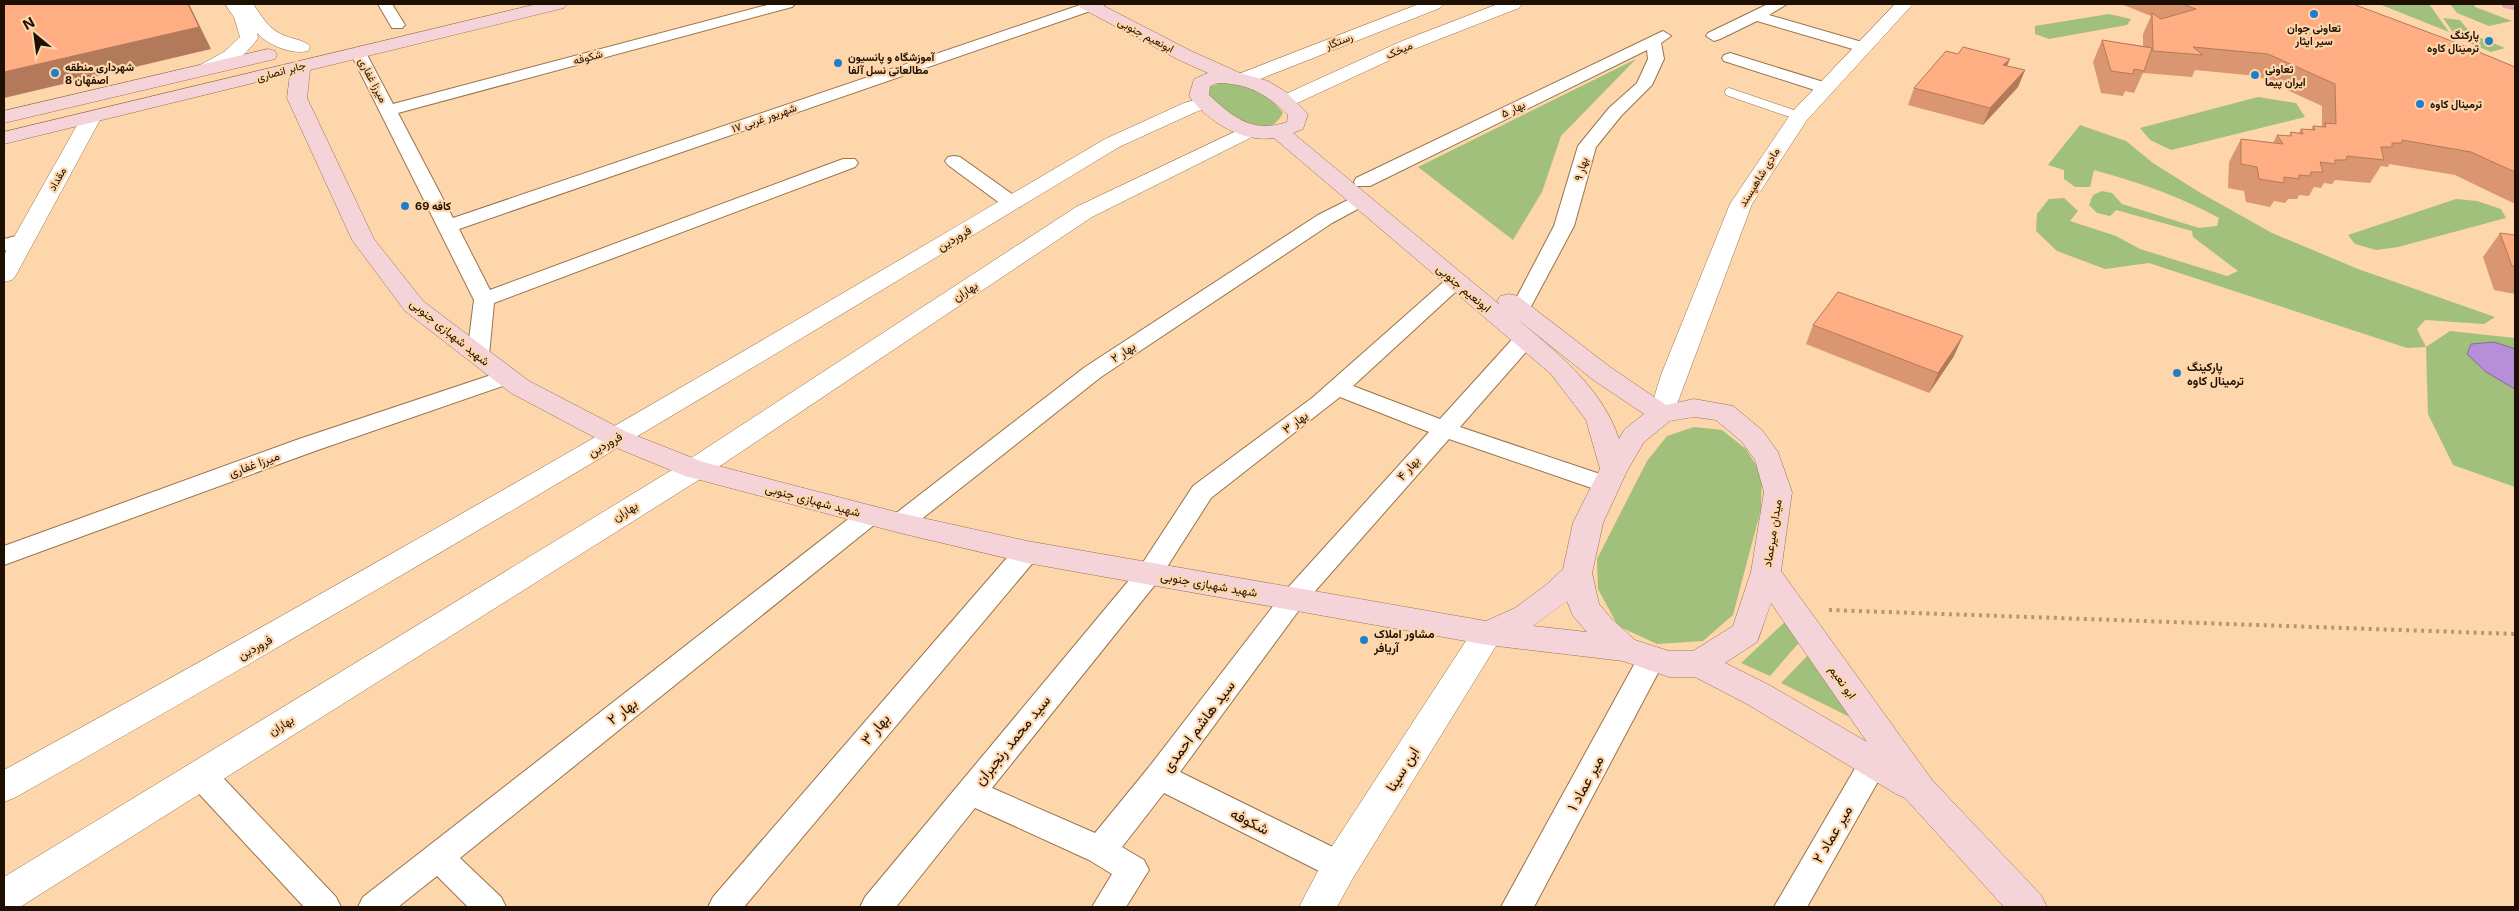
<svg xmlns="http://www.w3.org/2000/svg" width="2519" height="911" viewBox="0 0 2519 911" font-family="Inter,Vazirmatn,sans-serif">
<rect width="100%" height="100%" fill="#fed6ab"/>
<path fill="#a0c07b" d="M2379,4H2429L2449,32Z
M2450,4H2474L2475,7L2512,21L2489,26L2457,13Z
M2109,14L2131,19L2127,25L2049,39L2035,34V26Z
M2443,18L2460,20L2471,34L2505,48L2491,52L2457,38Z
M1636,59L1561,136L1542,192L1513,240L1418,167Z
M1223,82C1251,87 1266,91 1283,113C1264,148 1228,112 1208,98L1207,91L1211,86Z
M2258,97L2296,103L2305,117L2171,150L2150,140L2140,128Z
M2080,125L2126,141L2153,163L2199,192L2272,233L2358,269L2495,317L2484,324L2425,320L2417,329L2426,347L2450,331L2515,338V487L2453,465L2428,414L2426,347L2407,348L2149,263L2105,269L2057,251L2036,231L2037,214L2049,199L2064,198L2078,211L2070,221L2116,236L2140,249L2227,276L2238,271L2193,237L2192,231L2116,210L2110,216L2097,213L2089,205L2093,195L2102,191L2112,193L2122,204L2199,228L2217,226L2219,218C2177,195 2140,183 2094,170L2090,187H2075L2064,179V170L2048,165Z
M2456,199L2477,201L2501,209L2506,218L2398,247L2376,250L2355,244L2348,235Z
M1694,427L1722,430L1746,449L1762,475L1761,509L1733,615L1703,641L1657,644L1618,626L1598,589L1597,559L1647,461L1667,436Z
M1786,621L1803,638L1770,676L1741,663Z
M1812,651L1866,725L1781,683Z"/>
<path fill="#b78fd8" stroke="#896998" d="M2494,342L2515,349V389L2486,372L2467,354L2471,344Z"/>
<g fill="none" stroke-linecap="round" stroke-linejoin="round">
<defs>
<path id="service" d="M1729,92L1799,116"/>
<path id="minor" d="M378,4H392L405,25L402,28H392Z
M771,4H795L792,7L398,113L453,218L1083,4H1105L1102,7L459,229L490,290L843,159H855L858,163L855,167L494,303L489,355L486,360L478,362L470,360L467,355L474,300L350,52L352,49H364L393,104Z
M1768,4H1787L1769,15L1869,44L1871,47L1863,52L1757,21L1720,39L1714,41L1706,36L1708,33Z
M1663,31L1671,36L1661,43L1664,59L1652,85L1621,116L1596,147L1574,226L1527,314L1520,316L1513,314L1510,310L1554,226L1578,146L1609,108L1637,83L1648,59L1647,50L1370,186H1356L1354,182L1356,178Z
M1730,53L1830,84L1832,88L1830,92L1824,93L1724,61L1722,58L1724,55Z
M954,156L960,157L1019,199L1021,203L1019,207H1005L948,165L945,161L948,157Z
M1360,194L1367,196L1369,200L1367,204L1332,223L1101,377L909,529L900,532L891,529L887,523L891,517L1085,367L1318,215Z
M24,234L31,236L34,240L31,244L4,251V239Z
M1456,275L1463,277L1466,281L1463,285L1353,386L1440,419L1517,334L1525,332L1533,334L1536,339L1533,344L1460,427L1615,479L1618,485L1615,491L1606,493L1449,439L1302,606L1180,772L1351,856L1356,866L1351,876L1340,880L1329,876L1164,793L1122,847L1144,860L1149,870L1126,907H1092L1112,874L1089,860L975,808L896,907H860L865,897L1140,567L1193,486L1312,398L1449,277ZM1340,397L1429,432L1284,592L1149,767L1095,833L992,788L1158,581L1211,498Z
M506,370L514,372L517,377L514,382L315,451L4,565V546L299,439Z
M870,506L879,509L882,515L879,521L460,858L501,897L506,907H468L437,876L398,907H358L363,897L861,509Z
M1027,543L1036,545L1040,552L1036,559L744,907H708L713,897L1018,545Z
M1652,647L1662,650L1666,658L1534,907H1501L1642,650Z
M1874,750L1884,753L1889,762L1807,907H1774L1864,753Z
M201,762L212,766L336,897L341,907H304L190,784L186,775L190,766Z"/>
<path id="tertiary" d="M225,4H253C261,15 268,28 281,34C289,39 305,39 310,47L308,51C291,55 268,45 257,33L258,38C247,54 221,78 200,73L198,69L200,65L224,52L240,37L234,17Z
M1419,4H1443L1440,8L1250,83H1236L1233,79L1236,75Z
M1498,4H1522L1519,8L1414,49L1293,105H1279L1276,101L1279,97L1402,41Z
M1895,4H1913L1807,120L1752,204L1671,420L1662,423L1653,420L1649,414L1661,375L1730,204L1792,112Z
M1206,97L1213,99L1216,103L1213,107L1198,111L1119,147C754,368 388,587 16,797L4,802V770C375,567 741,354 1105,139L1184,103Z
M91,112L98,114L101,118L16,275L12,280L4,282V255L81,118L84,114Z
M1249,125L1256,127L1259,131L1256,135L1092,217L705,476L20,907H4V877L685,462L1076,207Z
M1488,621L1499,624L1504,633L1353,878L1337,907H1299L1327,854L1477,624Z"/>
<path id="secondary" d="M537,4H567L564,8L310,70L307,98L374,239L423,301L529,381L627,432L703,462L900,513L1027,541L1486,621L1515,608L1546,585L1563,569L1573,523L1600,469L1586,420L1551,374L1274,138C1242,143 1207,121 1189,96L1194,79L1208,73L1177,59L1081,8L1078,4H1100L1191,51L1240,73L1268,81L1286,92L1308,114L1303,129L1293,133L1500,305L1497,301L1500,296L1509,294L1518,296L1610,367L1666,405L1694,399L1733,406L1762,430L1778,452L1792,492L1781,571L1932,780L2041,895L2047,907H2004L1905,798L1896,794L1747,704L1695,677H1669L1623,661L1488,645L1027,563L900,533L685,476L607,444L511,393L405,311L352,240L287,98L290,74L4,144V132ZM1217,83C1247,83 1267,94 1288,115L1287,122C1252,134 1233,117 1209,95L1210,86ZM1516,318L1592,379L1644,414L1624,430L1619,439C1602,387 1556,352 1516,318ZM1694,417L1716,420L1742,442L1755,460L1764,492L1751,572L1733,626L1693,651H1669L1635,640L1612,619L1599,604L1592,573L1603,523L1628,469L1644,442L1670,421ZM1567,601L1573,616L1587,632L1533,626ZM1771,603L1867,742L1771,686L1725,663L1757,642Z
M268,49L275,51L277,55L275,59L4,123V111Z"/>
<path id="primary" d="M2500,4H2515V11L2503,8Z"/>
</defs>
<use href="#service" stroke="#98744b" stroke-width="9"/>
<use href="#minor" stroke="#98744b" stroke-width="2"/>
<use href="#tertiary" stroke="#98744b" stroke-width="1"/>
<use href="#secondary" stroke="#98744b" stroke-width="1"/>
<use href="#primary" stroke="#fff" stroke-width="1"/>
<path stroke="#b59674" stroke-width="4" stroke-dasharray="3 4.5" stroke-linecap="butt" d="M1829,610L2515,634"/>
<use href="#service" stroke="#fff" stroke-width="8"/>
<use href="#minor" fill="#fff" fill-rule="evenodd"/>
<use href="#tertiary" fill="#fff" fill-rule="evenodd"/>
<use href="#secondary" fill="#f4d3d9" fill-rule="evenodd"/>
<use href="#primary" fill="#e9a6b3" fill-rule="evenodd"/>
</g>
<path fill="#da9670" d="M2121,4H2353L2515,67V204L2455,175L2389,164L2388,167L2381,166L2370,183L2335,180L2332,184L2324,183L2321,188L2314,187L2309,196L2299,195L2297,199H2288L2285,203L2274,201L2270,207L2246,202L2244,191L2228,188L2229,162L2241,139L2273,143L2277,135L2289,136L2291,132L2299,133L2301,129L2311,130L2313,126L2322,127V106L2257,76L2195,70L2192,77L2143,73L2134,93L2125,91L2123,96L2101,93L2093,62L2102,40L2143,46V34L2151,16Z
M1958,54L2025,70L2018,87L1983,125L1908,105L1914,88Z
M2500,233L2515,235V294L2494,290L2483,257Z
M1813,325L1954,356L1929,393L1806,344Z"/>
<path fill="#b27a5b" d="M188,4H189L211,49L4,98V72Z
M2010,59L2003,76V65Z
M2025,70L2018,87L1983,125L1990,108Z
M1963,336L1954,356L1929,393L1938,373Z"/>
<path fill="#feae82" stroke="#b27a5b" d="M4,4H188L199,27L4,72Z
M2182,4H2353L2457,43L2515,67V172L2471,152L2402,140V143H2392V147H2381L2384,160L2347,156L2346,160H2335V164L2320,162L2323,172H2311L2310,176L2299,175V179L2284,177V183L2259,179L2257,167L2241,164V139L2283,144L2277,135L2291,136V132L2303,134L2301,129L2315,130L2313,126L2326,127L2325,123L2336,124L2335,84L2268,54L2193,47L2203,55L2153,51L2152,13L2161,19L2196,9Z
M2102,40L2152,48L2144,71L2134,69L2133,74L2111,71Z
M1963,47L2010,59L2003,65L2025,70L1990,108L1914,88L1946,51L1958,54Z
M2500,233L2515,235V266H2512Z
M1838,292L1963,336L1938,373L1813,325Z"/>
<g fill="#217dca" stroke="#fed6ab" stroke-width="2">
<circle cx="2314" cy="14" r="5"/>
<circle cx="2489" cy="41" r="5"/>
<circle cx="838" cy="63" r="5"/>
<circle cx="55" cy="73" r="5"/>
<circle cx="2255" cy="75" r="5"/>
<circle cx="2420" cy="104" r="5"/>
<circle cx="405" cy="206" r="5"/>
<circle cx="2177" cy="373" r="5"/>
<circle cx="1364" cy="640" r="5"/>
</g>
<g text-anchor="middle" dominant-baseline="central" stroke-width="4.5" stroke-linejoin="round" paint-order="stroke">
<g font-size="11" font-weight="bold" fill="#1d0f01" stroke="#fed6ab" text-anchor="start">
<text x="2314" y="28" text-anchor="middle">تعاونی جوان<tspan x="2314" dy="13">سیر ایثار</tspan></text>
<text x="2479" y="35" text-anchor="end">پارکنگ<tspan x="2479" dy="13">ترمینال کاوه</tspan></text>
<text x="848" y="57">آموزشگاه و پانسیون<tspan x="848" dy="13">مطالعاتی نسل آلفا</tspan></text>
<text x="65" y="67">شهرداری منطقه<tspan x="65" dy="13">8 اصفهان</tspan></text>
<text x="2265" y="69">تعاونی<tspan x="2265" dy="13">ایران پیما</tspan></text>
<text x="2430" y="104">ترمینال کاوه</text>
<text x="415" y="206">کافه 69</text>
</g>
<g font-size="11" fill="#1d0f01" stroke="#fed6ab">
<text transform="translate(1146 35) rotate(28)">ابونعیم جنوبی</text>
<text transform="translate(1339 41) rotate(-21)">رستگار</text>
<text transform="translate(1399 50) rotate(-24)">میخک</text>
<text transform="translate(588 57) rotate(-15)">شکوفه</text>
<text transform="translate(281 71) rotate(-15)">جابر انصاری</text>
<text transform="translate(373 80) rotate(62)">میرزا غفاری</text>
<text transform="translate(1513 109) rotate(-26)">بهار ۵</text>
<text transform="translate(764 118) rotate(-19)">۱۷ شهریور غربی</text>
<text transform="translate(1581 169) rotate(-74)">بهار ۹</text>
<text transform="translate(1759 177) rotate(-58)">مادی شاهپسند</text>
<text transform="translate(57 179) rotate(-61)">مقداد</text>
</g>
<g font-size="12" fill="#1d0f01" stroke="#fed6ab">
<text transform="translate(954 238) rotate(-31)">فروردین</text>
<text transform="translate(1464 288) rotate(40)">ابونعیم جنوبی</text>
<text transform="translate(965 291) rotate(-33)">بهاران</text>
<text transform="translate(450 332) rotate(39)">شهید شهبازی جنوبی</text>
<text transform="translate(1123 352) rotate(-34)">بهار ۲</text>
<text transform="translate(1295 422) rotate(-37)">بهار ۳</text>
<text transform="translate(605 444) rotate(-30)">فروردین</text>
<text transform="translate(254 464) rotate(-20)">میرزا غفاری</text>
<text transform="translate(1408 468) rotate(-49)">بهار ۴</text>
<text transform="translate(813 500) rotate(15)">شهید شهبازی جنوبی</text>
<text transform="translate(625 511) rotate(-32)">بهاران</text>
<text transform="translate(1772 533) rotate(-81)">میدان میرعماد</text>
<text transform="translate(1209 584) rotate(10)">شهید شهبازی جنوبی</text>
<text transform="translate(255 647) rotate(-29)">فروردین</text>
<text transform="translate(1843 682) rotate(55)">ابو نعیم</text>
<text transform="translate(281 725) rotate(-32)">بهاران</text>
</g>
<g font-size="12" font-weight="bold" fill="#1d0f01" stroke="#fed6ab" text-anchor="start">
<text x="2187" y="366">پارکینگ<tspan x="2187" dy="14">ترمینال کاوه</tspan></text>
<text x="1374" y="633">مشاور املاک<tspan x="1374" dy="14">آریافر</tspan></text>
</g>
<g font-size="15" fill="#1d0f01" stroke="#fed6ab">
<text transform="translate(622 711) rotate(-38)">بهار ۲</text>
<text transform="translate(1198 726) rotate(-53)">سید هاشم احمدی</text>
<text transform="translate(875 729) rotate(-50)">بهار ۳</text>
<text transform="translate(1012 740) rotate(-51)">سید محمد رنجبران</text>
<text transform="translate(1402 769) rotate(-58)">ابن سینا</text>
<text transform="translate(1585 783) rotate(-62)">میر عماد ۱</text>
<text transform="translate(1250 821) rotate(27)">شکوفه</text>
<text transform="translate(1832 834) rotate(-60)">میر عماد ۲</text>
</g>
</g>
<rect width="2519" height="911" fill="none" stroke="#1d0f01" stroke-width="10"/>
<g transform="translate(35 35) rotate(331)" stroke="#fed6ab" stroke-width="4" paint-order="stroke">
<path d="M0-4L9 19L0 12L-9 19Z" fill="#1d0f01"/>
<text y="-8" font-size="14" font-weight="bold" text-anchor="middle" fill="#1d0f01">N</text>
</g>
</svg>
